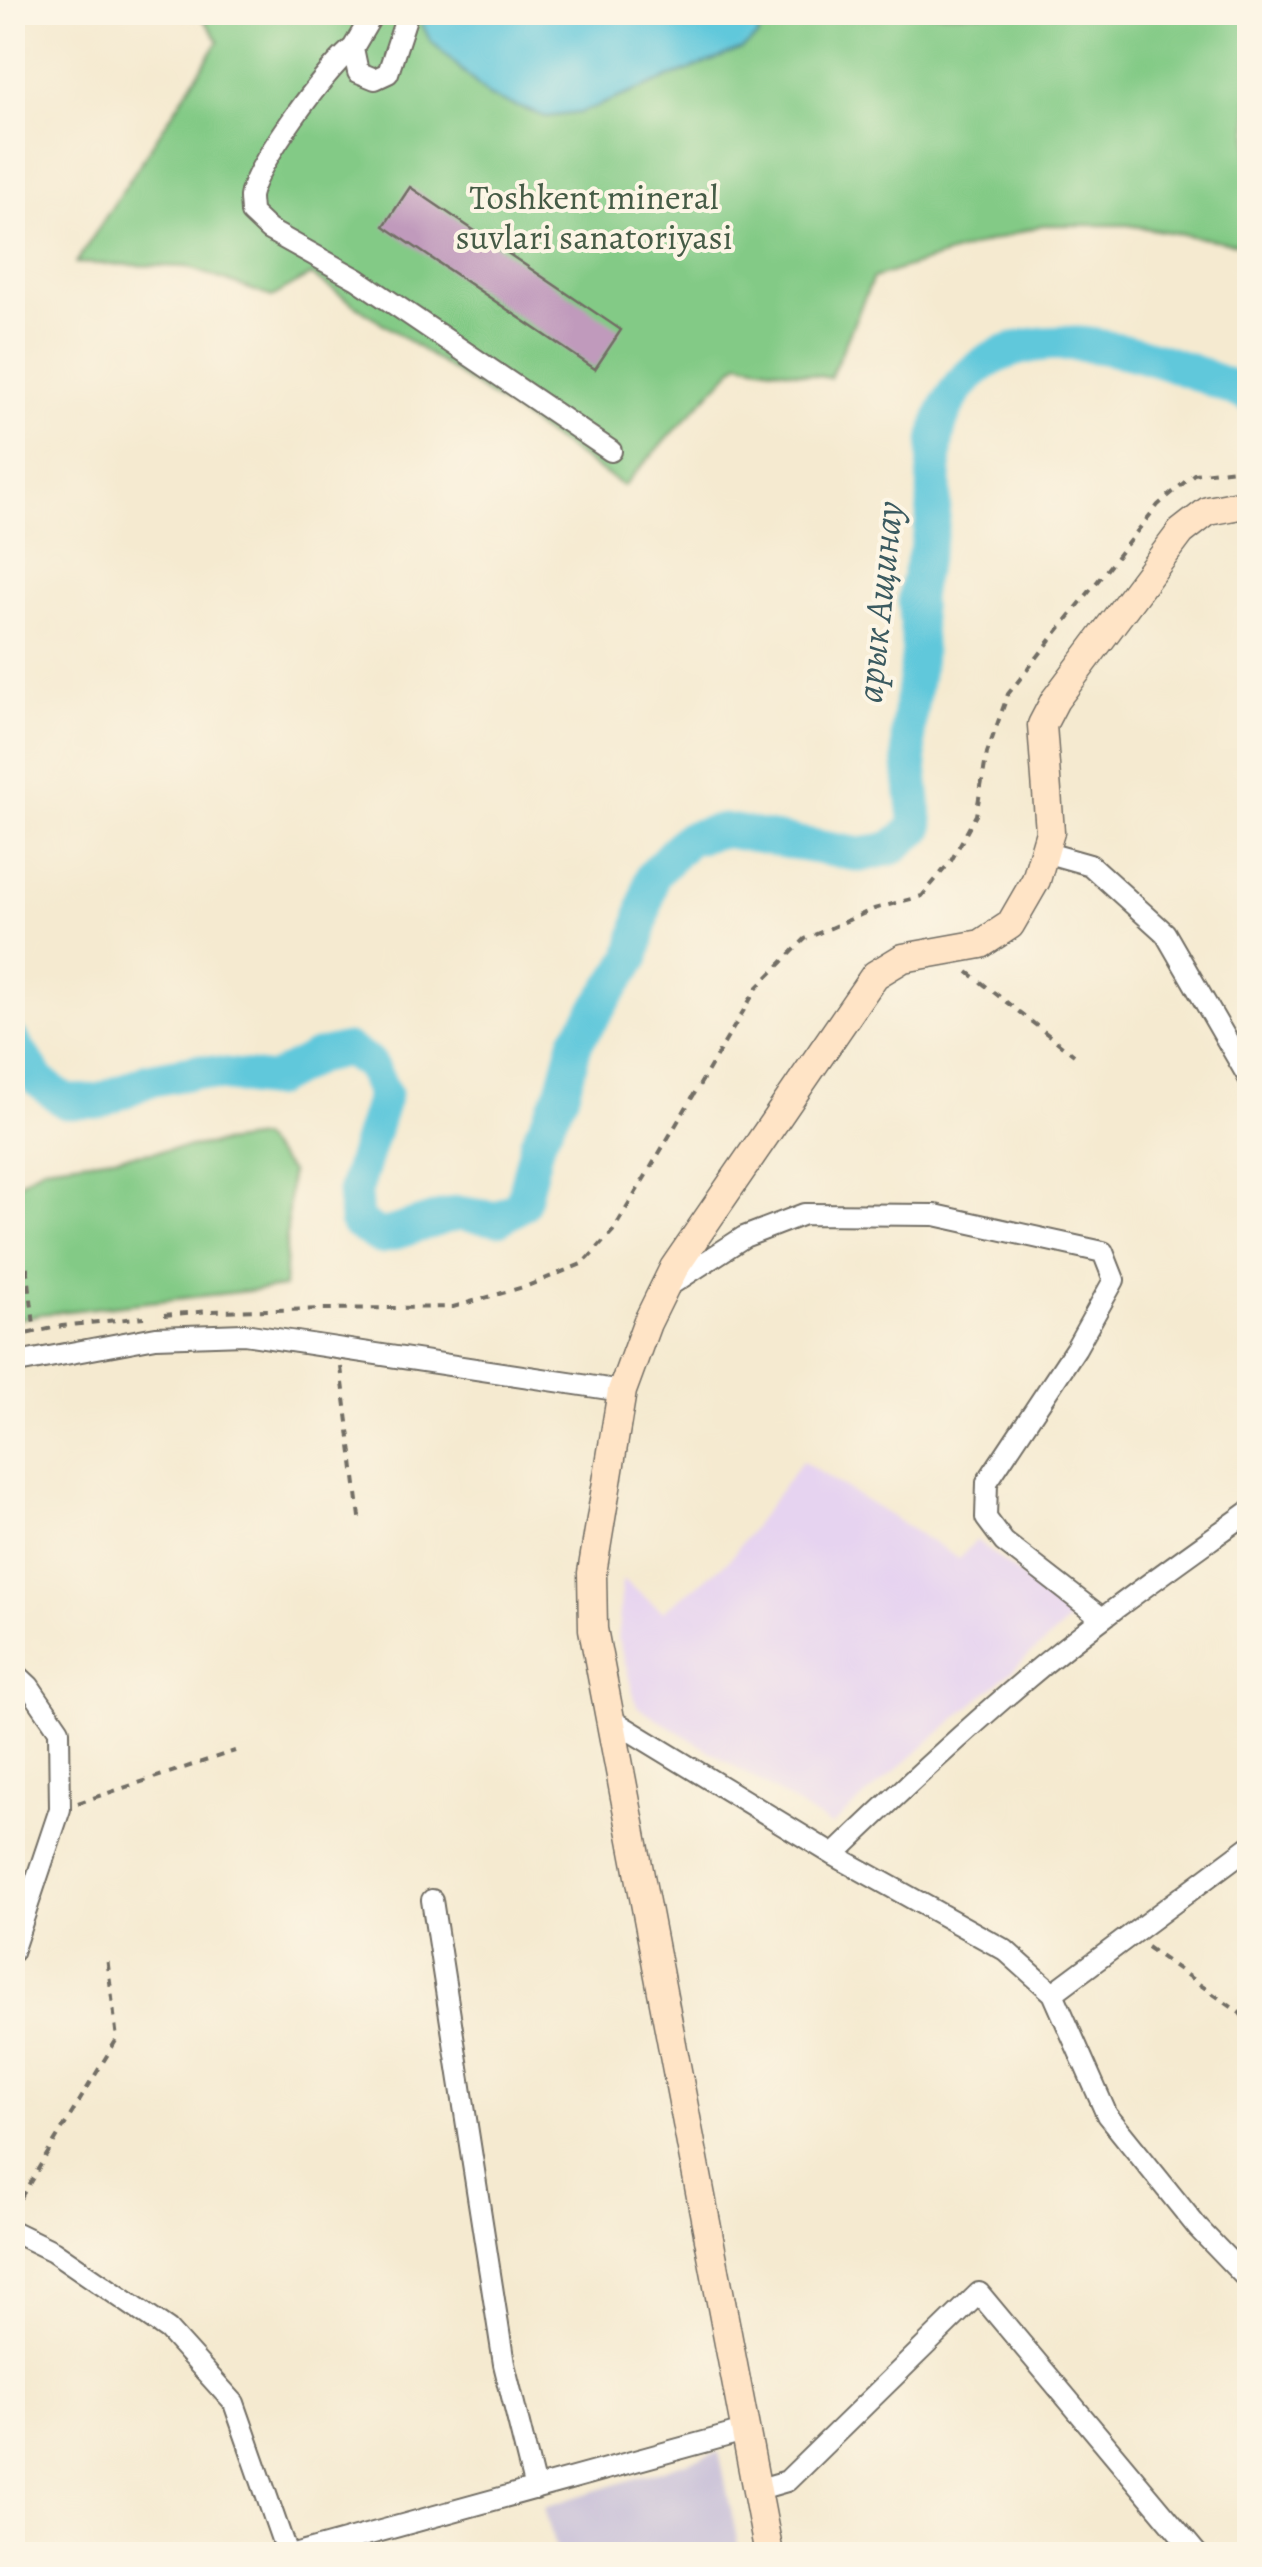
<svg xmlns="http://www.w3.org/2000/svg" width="1262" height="2567" viewBox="0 0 1262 2567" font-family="Alegreya,serif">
<rect width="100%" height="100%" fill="#fcf5e5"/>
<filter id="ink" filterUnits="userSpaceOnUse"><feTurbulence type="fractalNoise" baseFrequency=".01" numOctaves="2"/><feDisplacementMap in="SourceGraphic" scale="20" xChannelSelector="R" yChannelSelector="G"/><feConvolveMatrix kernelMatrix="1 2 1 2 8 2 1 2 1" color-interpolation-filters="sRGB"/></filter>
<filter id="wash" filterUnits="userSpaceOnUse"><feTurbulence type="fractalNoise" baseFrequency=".0048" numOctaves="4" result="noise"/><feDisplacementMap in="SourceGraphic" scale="40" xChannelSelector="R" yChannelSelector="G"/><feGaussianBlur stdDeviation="2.25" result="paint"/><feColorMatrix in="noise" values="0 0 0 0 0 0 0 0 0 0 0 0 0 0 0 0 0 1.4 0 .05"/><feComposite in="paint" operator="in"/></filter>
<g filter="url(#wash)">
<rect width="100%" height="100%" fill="#f5ead0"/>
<path fill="#e6d3f0" d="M802,1461L959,1559L976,1540L1073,1618L831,1826L637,1706L618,1638L622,1580L663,1611L728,1561Z"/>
<path fill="#c8c0d8" d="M719,2452L740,2554H557L544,2507Z"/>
<path fill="#83ca86" stroke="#577a58" stroke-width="2.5" d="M199,13H1249V246L1128,225H1042L873,278L830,378L739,362L623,486L311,275L272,297L187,267L76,263L219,41Z
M260,1138L290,1172L284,1287L41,1314L13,1320V1187L44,1166Z"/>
<path fill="#60c8db" stroke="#467a83" stroke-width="2.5" d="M422,12L755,13L759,36L742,49L580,113L546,117L490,97L430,40L419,18Z"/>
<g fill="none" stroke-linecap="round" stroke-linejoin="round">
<path stroke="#60c8db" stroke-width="35" d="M12,1041L39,1081L66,1102L100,1101L148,1080L197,1071L272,1081L316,1057L347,1050L369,1063L384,1094L354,1192L356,1222L380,1237L457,1213L498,1219L522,1204L537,1142L562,1093L576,1041L633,957L652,876L687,839L723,830L861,855L892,848L917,828C914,798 909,767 908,737C908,709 917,681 918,653C919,636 915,618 915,600C916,573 931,546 933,518C937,483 929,448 944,413C996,293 1163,356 1250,396"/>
</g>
<g id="blocks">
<path fill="#c09abc" d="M410,187L621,330L595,369L384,226Z"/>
</g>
</g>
<g filter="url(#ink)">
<use href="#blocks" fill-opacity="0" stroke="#726e65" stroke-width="2.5"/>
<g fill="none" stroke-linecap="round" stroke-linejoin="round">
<defs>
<path id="street" d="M374,12L353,48L358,72L375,79L388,73L408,12
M353,48C327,67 254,167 250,197C250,202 251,208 251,213L269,230L357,279L611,451
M1044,852L1090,865L1165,933L1250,1080
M664,1289L744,1237L804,1214L935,1215L1103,1252L1114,1280L1076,1348L987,1482L986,1518L1004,1542L1102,1618
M12,1364L156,1337L244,1334L622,1391
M12,1670L29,1686L59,1730L60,1809L12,1952
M609,1718L834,1855L1005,1950L1053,1993L1107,2115L1198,2228L1250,2282
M834,1855C896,1795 959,1736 1025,1680C1096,1620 1174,1566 1250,1511
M432,1900L504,2364L535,2489
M1053,1993L1250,1846
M12,2231L53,2251L168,2330L234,2403L287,2554
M756,2490L787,2481L979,2293L1197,2554
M297,2554L744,2431"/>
<path id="secondary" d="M769,2554L593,1629L592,1573L622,1391L647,1323L674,1268L875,975L903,958L981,944L1010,925L1036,880L1050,832L1042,725L1055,700L1181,532L1208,511L1250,503"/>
</defs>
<use href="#street" stroke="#726e65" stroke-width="24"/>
<use href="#secondary" stroke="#726e65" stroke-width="31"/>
<path stroke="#726e65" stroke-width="4" stroke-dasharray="8 8" stroke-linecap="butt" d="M968,972L1074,1055
M12,1239L27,1264L35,1334
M164,1315L209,1311L453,1307L527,1286L584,1263L613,1231L757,988L805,939L874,909L922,896L951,861L976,815L987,753L1008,694L1158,505L1194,474L1250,467
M12,1337L62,1326L144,1317
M341,1367L361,1525
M78,1803L235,1751
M1147,1947L1240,2013L1250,2026
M12,2212L117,2039L107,1957"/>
<use href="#street" stroke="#fff" stroke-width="20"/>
<use href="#secondary" stroke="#ffe4c6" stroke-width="28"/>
</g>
</g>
<g text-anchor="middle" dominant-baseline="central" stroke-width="8" stroke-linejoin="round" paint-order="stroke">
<g font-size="35" fill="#455b46" stroke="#fcf5e5">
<text x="594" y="197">Toshkent mineral<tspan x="594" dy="40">suvlari sanatoriyasi</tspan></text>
</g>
<g font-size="38" font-style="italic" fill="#3b5a60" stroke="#fcf5e5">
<text transform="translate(879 602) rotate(-84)">арык Ащинау</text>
</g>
</g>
<rect width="1262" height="2567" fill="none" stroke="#fcf5e5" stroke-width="50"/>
</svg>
